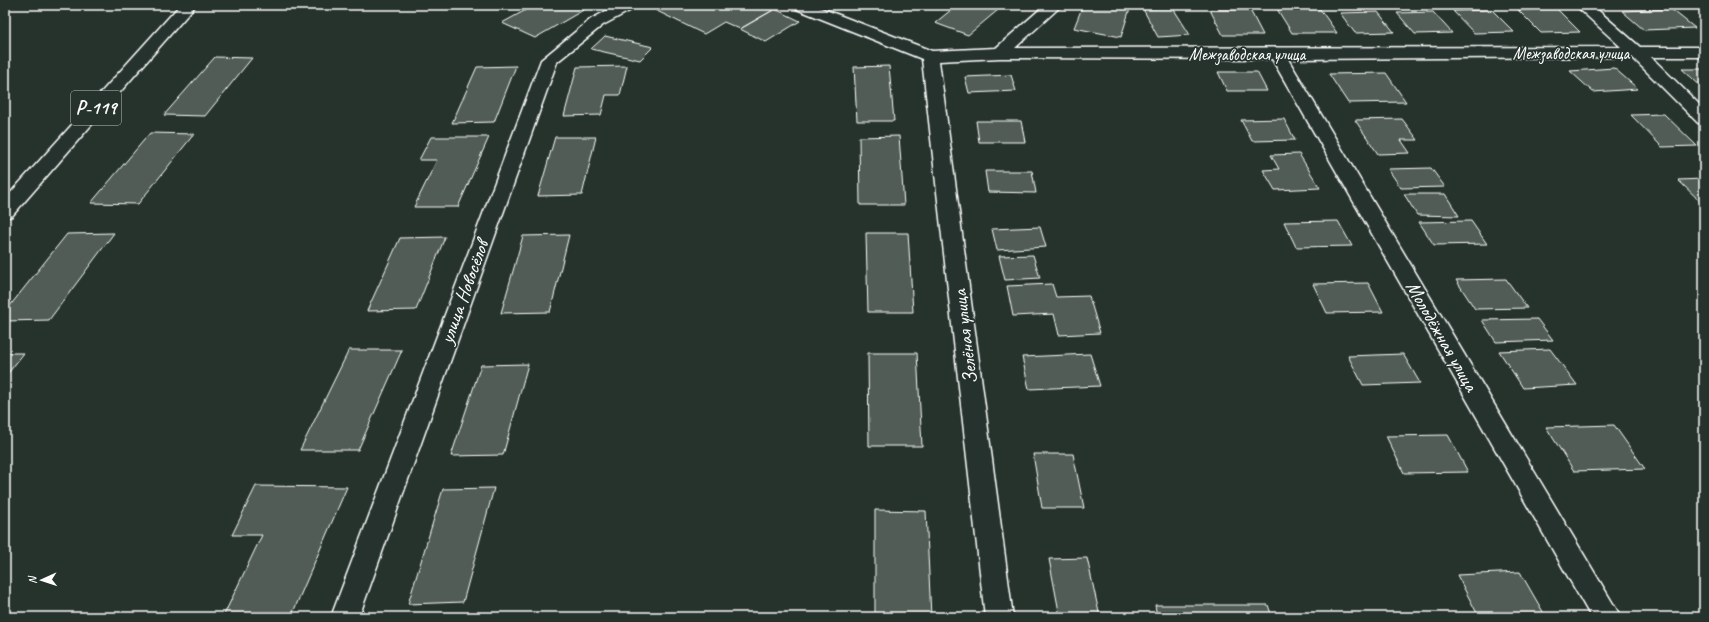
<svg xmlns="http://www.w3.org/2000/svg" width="1709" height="622" viewBox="0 0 1709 622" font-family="Caveat,sans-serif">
<rect width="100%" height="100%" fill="#26332d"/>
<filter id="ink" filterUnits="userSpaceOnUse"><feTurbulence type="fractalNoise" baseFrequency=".025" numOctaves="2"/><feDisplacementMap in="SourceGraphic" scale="8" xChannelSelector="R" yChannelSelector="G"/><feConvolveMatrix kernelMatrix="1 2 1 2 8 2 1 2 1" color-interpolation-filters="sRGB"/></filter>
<g filter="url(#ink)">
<path fill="#515c57" stroke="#fff" d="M535,5H592L535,38L502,23Z
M664,5H766L775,9L740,29L724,22L704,34L655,10Z
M957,5H1004L968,35L935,23Z
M1083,5H1131L1121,37L1074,28Z
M1173,8L1190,35L1158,37L1143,9Z
M775,9L800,21L766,42L740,29Z
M1277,9H1320L1337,33H1292Z
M1557,9L1580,32L1541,33L1518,10Z
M1671,9L1695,28L1644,30L1622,11Z
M1210,10H1250L1263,35H1223Z
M1492,10L1514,32L1474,33L1453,11Z
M1378,12L1394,32L1355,33L1340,13Z
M1433,12L1452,33L1415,34L1397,13Z
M605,36L653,47L640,60L591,49Z
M215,57L252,58L205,116L164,115Z
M516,66L494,122L452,123L477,67Z
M627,66L620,95H606L601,115L564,116L577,67Z
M889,66L894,121H857L854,67Z
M1614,68L1638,89L1593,92L1570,71Z
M1682,69H1704V89Z
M1218,72H1257L1267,91H1227Z
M1386,73L1406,102L1348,103L1329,74Z
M1011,75L1016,91L969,93L965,77Z
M1664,114L1697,146L1662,147L1631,115Z
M1284,119L1295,140L1252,141L1241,120Z
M1402,119L1418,140H1401L1410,153L1378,154L1355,120Z
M976,121H1021L1025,142H979Z
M150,133L194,134L138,204L91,203Z
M899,136L904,205H860L859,137Z
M431,137H489L458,207H414L437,160H419Z
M555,137H596L582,195L538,196Z
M1299,154L1320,188L1275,190L1263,170L1279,169L1271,155Z
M1431,168L1445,187L1401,188L1388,169Z
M985,171H1032L1036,193L988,192Z
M1704,179V205L1678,180Z
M1404,194H1445L1459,216L1417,215Z
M1338,221L1352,246L1296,247L1284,222Z
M1471,221L1487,244L1434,245L1419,222Z
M1040,227L1046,247L997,250L992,229Z
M114,233L49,320L5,321V312L67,234Z
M866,233H908L913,312H868Z
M569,235L550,312L501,313L523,236Z
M445,237L416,310L367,311L400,238Z
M1033,255L1040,278L1005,280L999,256Z
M1506,279L1527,308L1475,309L1456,280Z
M1368,283L1383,312L1327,313L1313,284Z
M1052,284L1056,297L1089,296L1100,333L1059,335L1054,314L1013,316L1007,286Z
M1537,319L1553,340L1496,342L1482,320Z
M1550,349L1577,385L1523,388L1499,351Z
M349,350H402L358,450H300Z
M5,353H24L5,377Z
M868,353H917L922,446H869Z
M1090,354L1100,386L1029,389L1022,357Z
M1403,354L1420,383L1363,385L1348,356Z
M528,364L503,455L451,456L481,365Z
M1614,425L1645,469L1574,471L1546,427Z
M1448,435L1468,472L1404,473L1386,436Z
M1033,454H1073L1084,508H1042Z
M256,486L347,487L291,617H223L262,535H232Z
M494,488L463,602L408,604L443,489Z
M875,510L926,511L931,617H875Z
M1087,558L1100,617H1060L1049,559Z
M1520,572L1546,617H1479L1457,575Z
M1155,605H1268L1272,617H1157Z"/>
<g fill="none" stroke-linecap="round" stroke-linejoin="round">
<defs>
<path id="minor" d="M618,5H638L635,8L603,25L557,62L359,617H331L541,60L591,19Z
M791,5H813L932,51L996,48L1045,5H1062L1015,48L1621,47L1575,5H1592L1640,47H1704V57H1651L1704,109V124L1698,123L1632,57L1288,59L1621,617H1591L1272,59L1000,58L939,61L1013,617H985L922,59L794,8Z"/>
<path id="trunk" d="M180,5H196L12,216L5,218V199Z"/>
</defs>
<use href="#minor" stroke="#fff" stroke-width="3"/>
<use href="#trunk" stroke="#fff" stroke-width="3"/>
<use href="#minor" fill="#26332d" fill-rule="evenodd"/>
<use href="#trunk" fill="#26332d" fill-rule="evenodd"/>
</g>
</g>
<g text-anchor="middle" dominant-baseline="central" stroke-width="3.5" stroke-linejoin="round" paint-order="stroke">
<g font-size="17" fill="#fff" stroke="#26332d">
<text x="1571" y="53">Межзаводская улица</text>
<text x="1247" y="54">Межзаводская улица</text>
</g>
<rect fill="#26332d" stroke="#bec2c0" stroke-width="1" x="71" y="91" width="50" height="34" rx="3"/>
<g font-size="19" font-weight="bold" fill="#fff">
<text x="96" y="108">Р-119</text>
</g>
<g font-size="20" fill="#fff" stroke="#26332d">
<text transform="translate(464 292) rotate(-70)">улица Новосёлов</text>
<text transform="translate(1442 336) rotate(60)">Молодёжная улица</text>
<text transform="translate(965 337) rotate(-97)">Зелёная улица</text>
</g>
</g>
<rect width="1709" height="622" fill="none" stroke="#26332d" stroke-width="20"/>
<rect x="10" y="10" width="1689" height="602" fill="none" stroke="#fff" stroke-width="1.5" filter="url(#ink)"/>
<g transform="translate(42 580) rotate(267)" stroke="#26332d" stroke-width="3" paint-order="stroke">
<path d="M0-3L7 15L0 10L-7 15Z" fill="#ffffff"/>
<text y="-6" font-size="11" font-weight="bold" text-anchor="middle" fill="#ffffff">N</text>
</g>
</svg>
